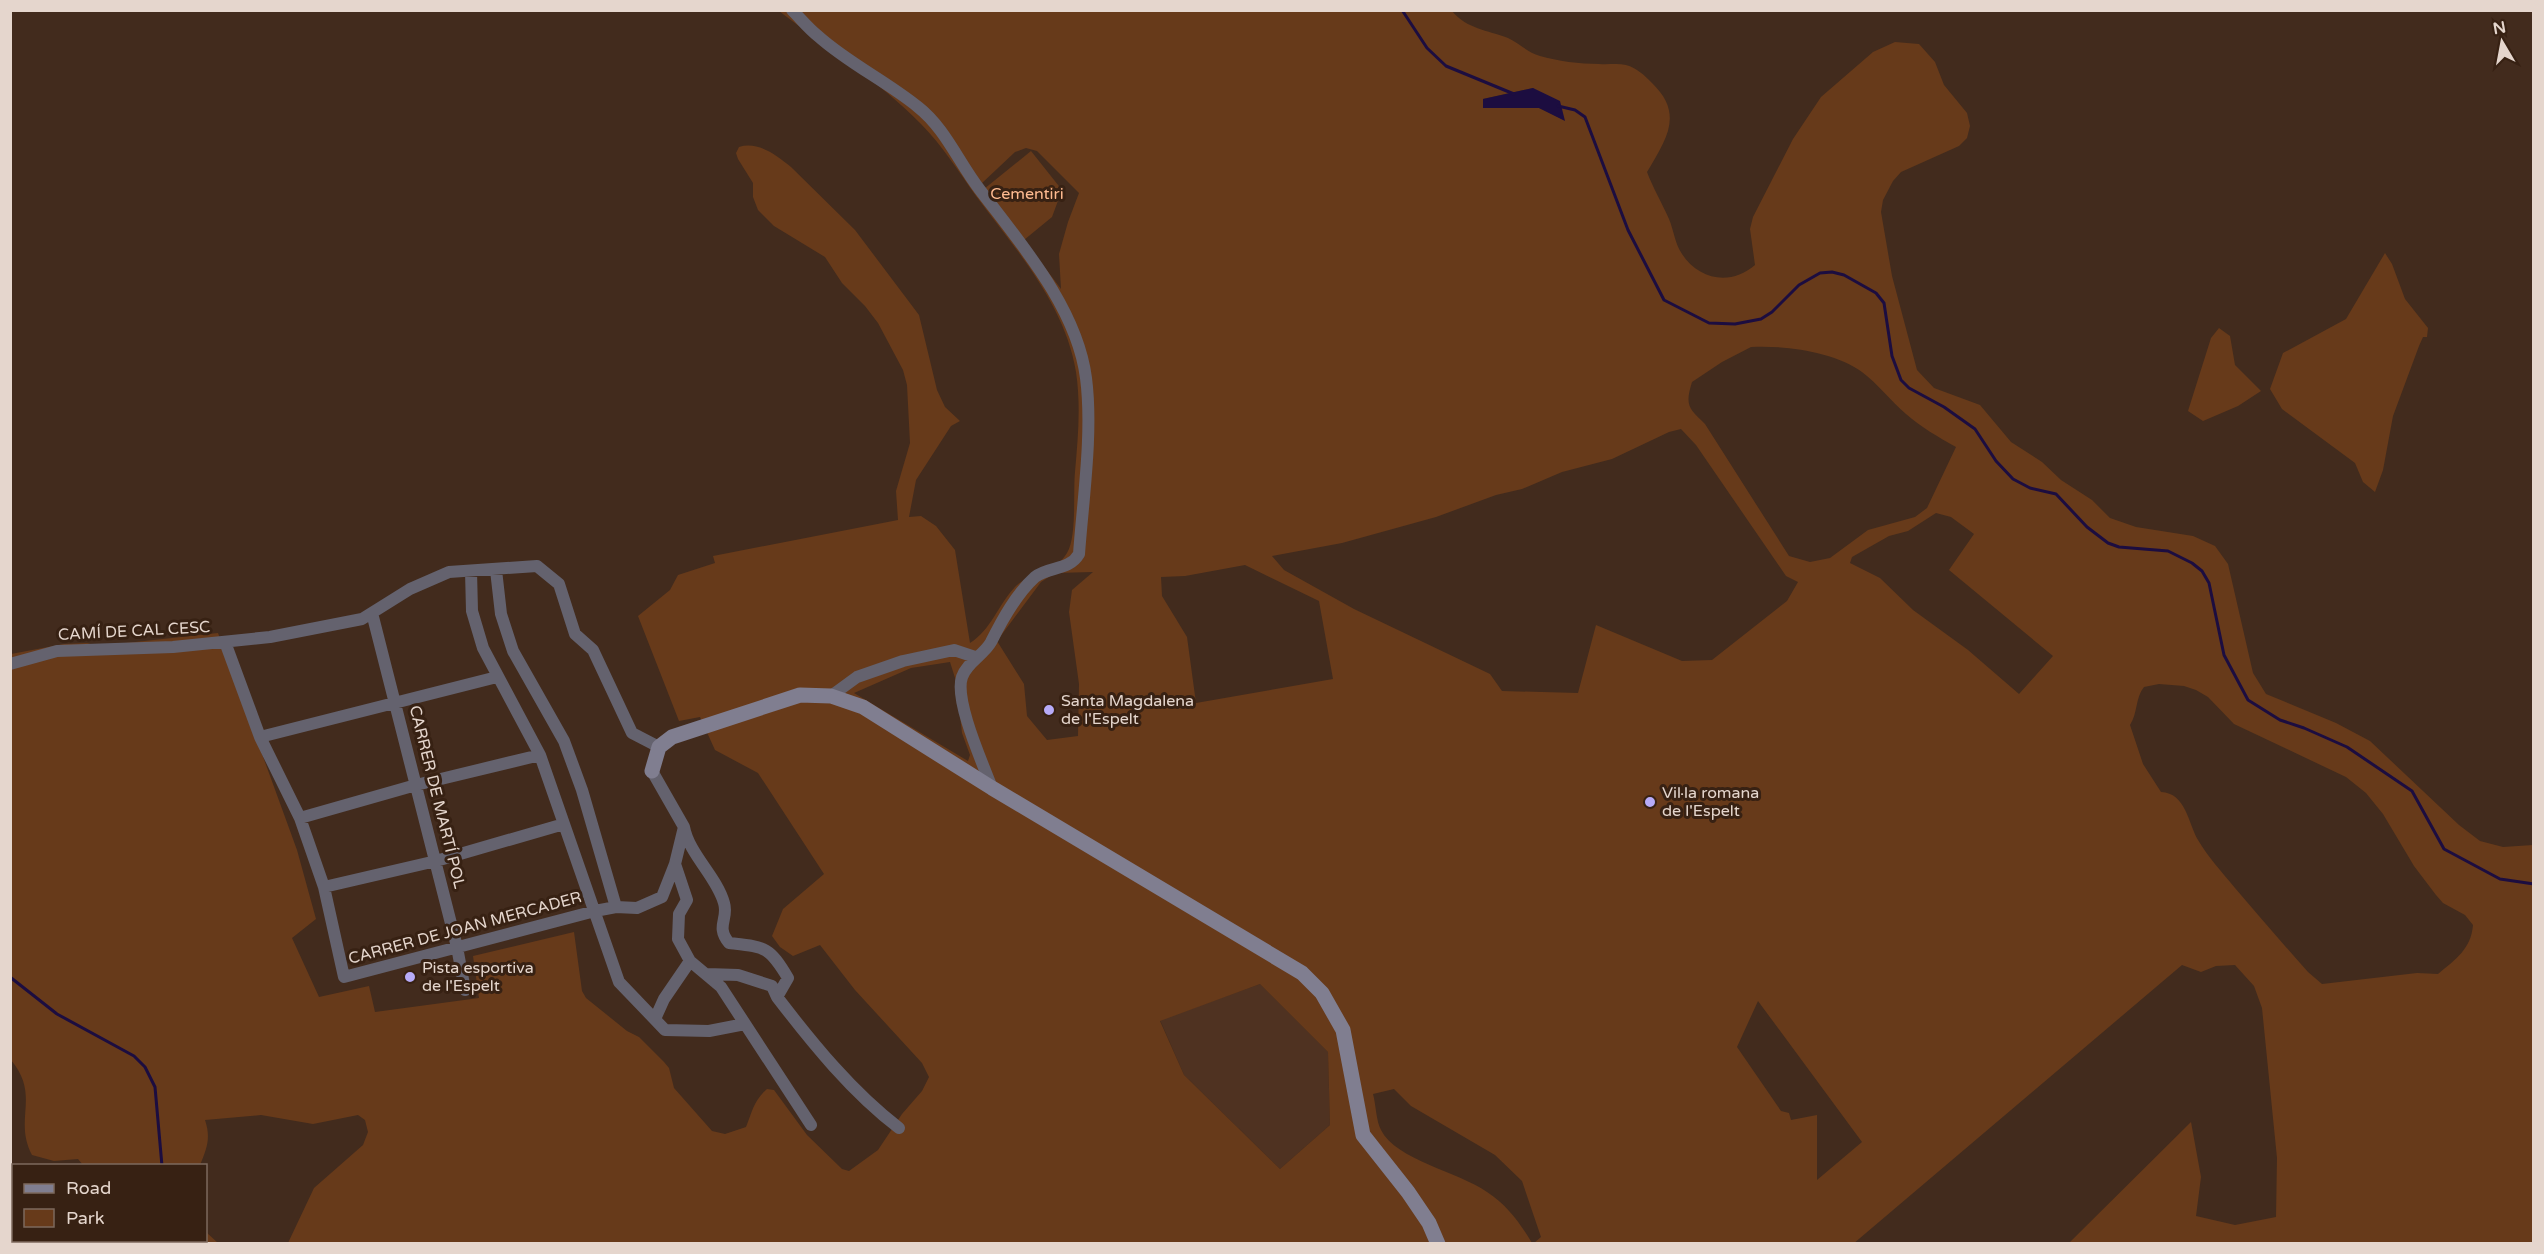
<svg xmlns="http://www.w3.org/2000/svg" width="2544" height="1254" viewBox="0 0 2544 1254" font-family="'Varela Round',sans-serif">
<rect width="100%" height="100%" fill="#422b1d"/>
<path fill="#4f3221" d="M1260,984L1328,1052L1330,1125L1280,1169L1184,1075L1160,1020Z"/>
<path fill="#673a1a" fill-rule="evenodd" d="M779,11H1452C1467,29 1487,30 1508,38C1519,43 1528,53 1540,56C1557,61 1580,64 1599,64C1608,65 1617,63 1626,65C1637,68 1644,75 1652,83C1684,114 1667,138 1647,172C1653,188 1662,203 1669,219C1674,231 1675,244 1682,254C1699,280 1731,286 1755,265L1750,229L1753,217L1793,139L1821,97L1873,52L1895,42L1919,44L1935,62L1944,85L1967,113L1970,126L1967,138L1959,146L1901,172L1893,181L1883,200L1881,212L1892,276L1917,370L1934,388L1980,405L2011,442L2042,462L2061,480L2092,500L2110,518L2136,527L2193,536L2215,546L2228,564L2253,673L2266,694L2336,723L2370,741L2459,825L2480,841L2503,847L2533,845V1243H2069L2191,1122L2201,1177L2196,1216L2235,1225L2276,1217L2277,1158L2262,1008L2254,986L2235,965L2216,966L2201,972L2182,965L1853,1244L1534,1243L1541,1237L1522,1181L1495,1155L1411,1106L1394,1089L1373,1094C1376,1105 1376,1121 1381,1130C1396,1160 1459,1172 1487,1192C1507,1205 1520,1223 1532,1243H288L314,1188L363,1145L368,1132L365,1120L358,1115L313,1124L261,1115L205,1120C211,1138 207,1148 200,1165H83L78,1159L54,1161L32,1155C13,1119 41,1096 11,1060V654L64,644L87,643L98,646L218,633L297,850L316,919L292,938L319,997L369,986L375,1012L479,998L473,956L574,932L582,991L586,998L627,1031L639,1037L664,1062L669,1068L674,1088L712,1131L725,1134L746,1127C752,1112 754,1100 767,1089L774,1090L807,1135L842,1169L849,1171L878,1150L902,1114L922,1091L929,1077L922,1063L855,990L820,945L793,956L780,947L772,936L783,909L824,874L758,773L715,750L700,717L679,721L638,616L670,590L678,575L715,563L713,556L898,520L896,491L910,443L907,385L903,370L878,323L865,306L842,283L825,257L774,226L758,210L753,197V183L738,159L736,153L739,147C758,141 776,155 791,167L855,230L919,315L937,390L945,407L960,421L951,426L916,480L909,517L921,516L936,526L955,550L970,643C991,630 998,605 1015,587C1030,572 1057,571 1067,553C1077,537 1073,492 1075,472C1078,438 1081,406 1076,372C1065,304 1016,250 976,196C959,172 942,145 921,124C879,81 826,47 779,11ZM1533,88L1564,120L1539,108H1483V99ZM1026,148L1037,151L1079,193L1068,222L1059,254L1061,289L1024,240L1052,217L1062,190L1031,151L984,189L981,184L1015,152ZM1751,347C1784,345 1835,352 1862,372C1878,384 1891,401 1906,414C1921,427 1938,437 1956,447L1927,508L1915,517L1868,530L1830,558L1810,562L1789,556L1705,424C1688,408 1685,405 1692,382L1722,362ZM1681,429L1696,445L1786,576L1798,582L1787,601L1712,660L1682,661L1596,625L1578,693L1502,691L1490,674L1354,609L1284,570L1272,556L1342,543L1436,517L1496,495L1522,489L1562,472L1612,459L1669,432ZM1936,513L1951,517L1974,534L1949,570L2053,656L2019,694L1968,650L1913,610L1880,578L1850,563L1852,557L1889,536L1908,531ZM1245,565L1319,601L1333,679L1196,703L1187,637L1162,596L1161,577L1185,576ZM1093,572L1072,590L1069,612L1079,684L1078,736L1047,740L1027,716L1024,684L997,641L1041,582L1055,573ZM950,662L956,681L962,733L970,755L968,761L854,693L911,668ZM2159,684L2184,686L2196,690L2208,697L2234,724L2346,777L2366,793L2383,814L2414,866L2436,895L2443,903L2465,915L2473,925C2471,949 2456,959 2438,974L2417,973L2322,984L2308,972C2283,944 2259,916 2235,888C2222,872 2208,857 2198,840C2188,823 2186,793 2161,792L2143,764L2130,725C2138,713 2135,698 2144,687ZM1260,984L1328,1052L1330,1125L1280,1169L1184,1075L1160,1021ZM1758,1001L1862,1142L1817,1180V1115L1791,1120L1789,1113L1781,1111L1737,1047Z
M2385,253L2392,264L2405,299L2428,328L2427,337H2423L2419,346L2393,416L2383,470L2375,492L2363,482L2355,463L2282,409L2270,389L2283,353L2346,319Z
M2219,328L2230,336L2235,365L2261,391L2238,406L2203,421L2188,411L2211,338Z
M206,1232L218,1243H91V1240H206Z"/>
<path fill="#1c0d40" d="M1533,88L1560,101L1565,121L1539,108H1483V99Z"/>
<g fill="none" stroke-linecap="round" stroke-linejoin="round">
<path stroke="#1c0d40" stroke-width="3" d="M1402,10L1427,48L1446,66L1514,94
M1558,106L1575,110L1585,117L1628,230L1664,300L1709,323L1735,324L1761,319L1772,312L1799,285L1820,273L1832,272L1844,275L1876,293L1884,303L1892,356L1901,380L1909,388L1944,407L1975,429L1996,461L2013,479L2030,488L2056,494L2087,527L2108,543L2119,547L2168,551L2192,563L2202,571L2209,583L2224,655L2248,700L2280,720L2304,728L2347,747L2412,791L2444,849L2500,879L2534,884
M10,977L57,1014L134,1056L145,1067L155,1087L162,1166
M166,1240L167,1244"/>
<path stroke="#64626e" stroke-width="12" d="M792,10C801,19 808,28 818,36C848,63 886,81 918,107C945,128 959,163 980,190C1021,244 1077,308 1086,378C1093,432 1083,499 1079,554C1069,571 1049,566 1035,577C1016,594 1002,620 991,642C984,655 967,662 962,677C954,700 983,764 992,788
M496,570L501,614L513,651L564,741L582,790L616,907
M471,571L472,611L483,648L540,755L619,982L665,1030L709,1031L745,1024
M372,613L457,947L465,990
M225,642L260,737L300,818L324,887L344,977L595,911L616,907L637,908L662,897L675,864L684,827L652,771
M10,664L57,651L173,647L270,637L362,619L410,589L449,572L537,566L559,584L575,634L593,650L632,733L659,747
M831,696L857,677L903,661L954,650L975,657
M260,737L497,677
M300,818L416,785L540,755
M684,827C689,854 717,877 724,903C729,919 715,926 729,943C765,947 769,946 788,978L777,997
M675,864L687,900L679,914L678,939L690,961L721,987L811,1125
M324,887L436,861L564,824
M707,974L738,975L772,986L777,997C813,1044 852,1092 899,1128
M655,1019L664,999L690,961"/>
<path stroke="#807e90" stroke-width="15" d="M652,771L659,747L672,737L800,695L831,696L863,707L992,788L1302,973L1322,993L1343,1030L1363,1135L1408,1192L1429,1223L1438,1244"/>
</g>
<g fill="#b7abf8" stroke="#372113" stroke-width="2">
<circle cx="1049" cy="710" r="6"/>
<circle cx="1650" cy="802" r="6"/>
<circle cx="410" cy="977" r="6"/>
</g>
<g text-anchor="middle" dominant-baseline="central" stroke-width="6" stroke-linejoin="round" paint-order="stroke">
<g font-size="16" fill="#ffbb91" stroke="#372113">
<text x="1027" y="194">Cementiri</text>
</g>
<g font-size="16" fill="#e5d6cd" stroke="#372113">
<text transform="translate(134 631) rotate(-3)">CAMÍ DE CAL CESC</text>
<text transform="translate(437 797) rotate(76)">CARRER DE MARTÍ POL</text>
<text transform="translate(465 928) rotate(-15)">CARRER DE JOAN MERCADER</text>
</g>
<g font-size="16" fill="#e5d6cd" stroke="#372113" text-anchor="start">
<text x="1061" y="701">Santa Magdalena<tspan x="1061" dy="18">de l'Espelt</tspan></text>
<text x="1662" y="793">Vil·la romana<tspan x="1662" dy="18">de l'Espelt</tspan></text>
<text x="422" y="968">Pista esportiva<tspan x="422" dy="18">de l'Espelt</tspan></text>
</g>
</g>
<rect width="2544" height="1254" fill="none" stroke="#e5d6cd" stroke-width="24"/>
<rect x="12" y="1164" width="195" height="78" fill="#372113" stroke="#7d695d" stroke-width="1.5"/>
<rect x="24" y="1184" width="30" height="9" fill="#807e90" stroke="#7d695d" stroke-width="1.5"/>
<text x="66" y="1194" font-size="18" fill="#e5d6cd">Road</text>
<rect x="24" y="1209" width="30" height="18" fill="#673a1a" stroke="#7d695d" stroke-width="1.5"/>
<text x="66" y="1224" font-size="18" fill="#e5d6cd">Park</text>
<g transform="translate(2502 42) rotate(350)" stroke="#372113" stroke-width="4.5" paint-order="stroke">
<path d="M0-4.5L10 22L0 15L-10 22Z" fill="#e5d6cd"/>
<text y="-9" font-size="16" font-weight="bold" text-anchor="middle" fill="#e5d6cd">N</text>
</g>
</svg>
